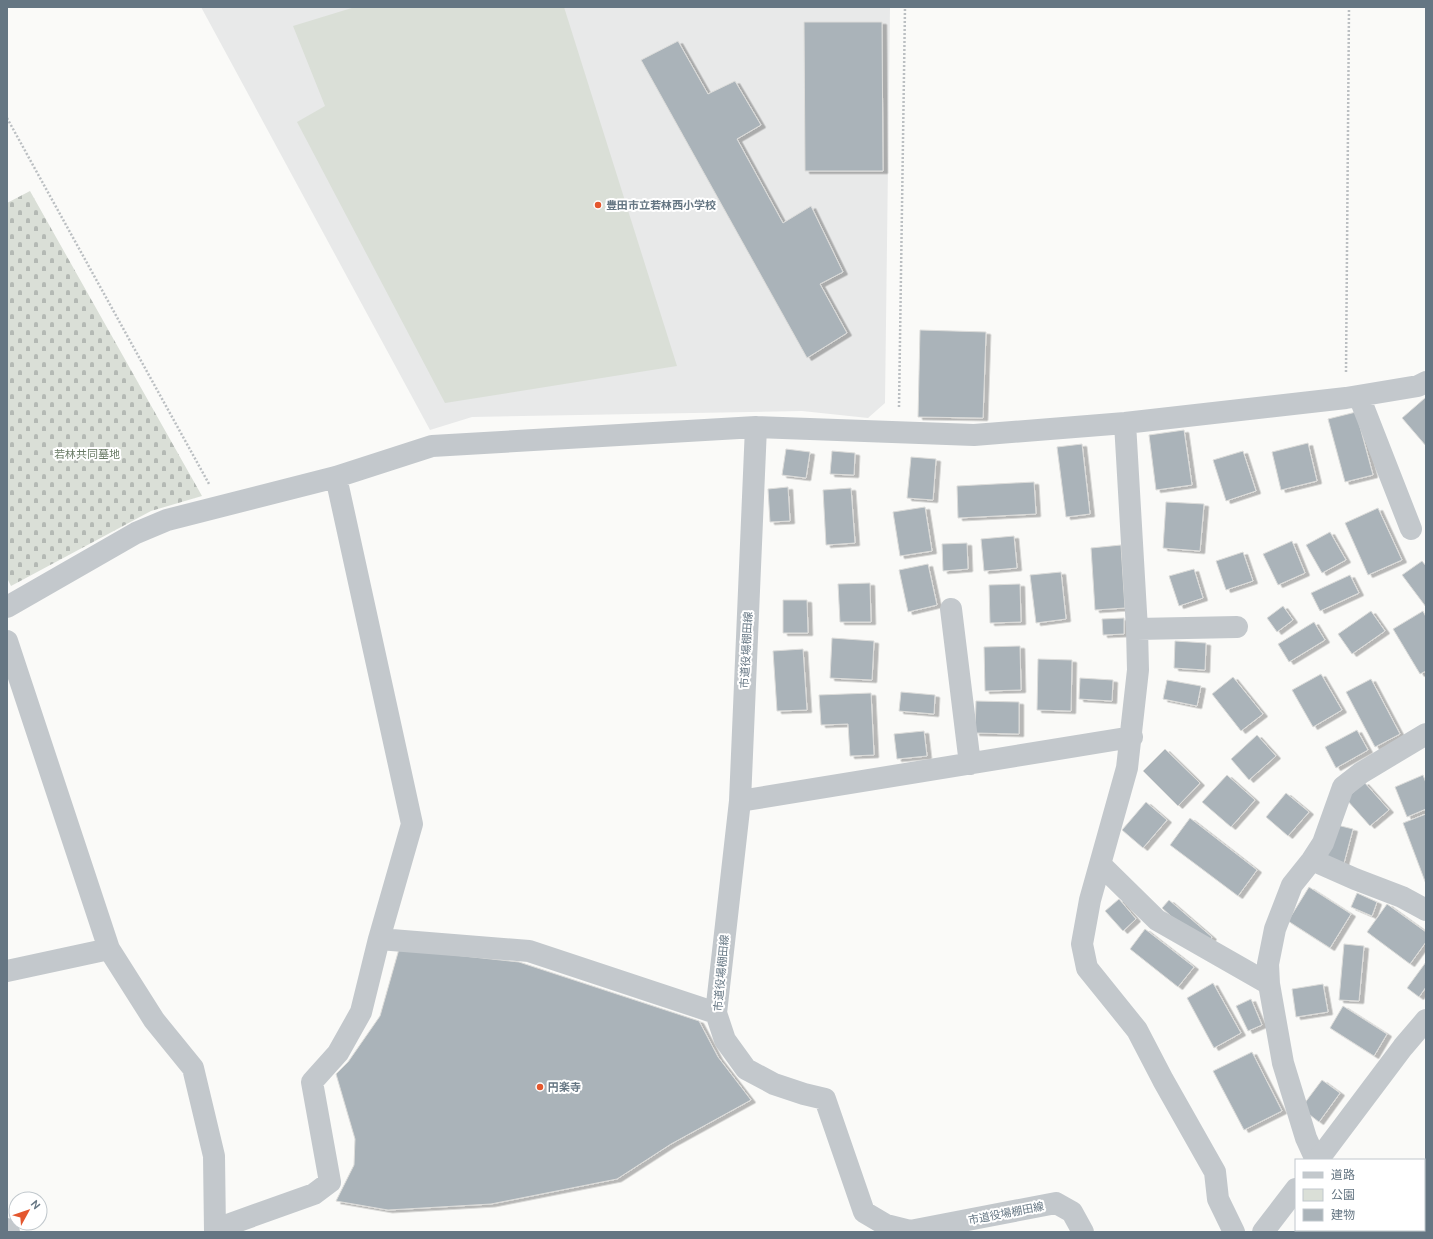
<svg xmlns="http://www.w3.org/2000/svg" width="1433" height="1239" viewBox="0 0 1433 1239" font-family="Ubuntu,'Noto Sans JP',sans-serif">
<defs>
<pattern id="cemetery-stones" width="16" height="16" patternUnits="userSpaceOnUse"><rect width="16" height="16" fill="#dadfd7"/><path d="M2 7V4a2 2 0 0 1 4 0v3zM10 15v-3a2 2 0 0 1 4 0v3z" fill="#b4b9b4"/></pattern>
<filter id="shadow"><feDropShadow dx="4.5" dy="2.5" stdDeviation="0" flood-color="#0004"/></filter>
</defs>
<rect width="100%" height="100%" fill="#fafaf8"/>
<path fill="#e8e9e9" d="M201,7H890L885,403L868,418L802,411L472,417L430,430Z"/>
<path fill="#dadfd7" d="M355,7H564L677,366L445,403L297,122L325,106L293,26Z"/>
<path fill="url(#cemetery-stones)" d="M30,191L202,496L151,511L11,586L7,578V203Z"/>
<path fill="#aab3b9" stroke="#dcdcda" filter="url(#shadow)" d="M804,22H882L883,171H805Z
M678,41L708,94L735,81L761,125L737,139L783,223L811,206L843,272L820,284L847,333L807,358L641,60Z
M920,330L986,332L983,418L918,417Z
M1425,398L1426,399V446L1402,418Z
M1356,412L1373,475L1345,482L1328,419Z
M1184,430L1192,485L1156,490L1149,435Z
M1308,443L1317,481L1281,490L1272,452Z
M1082,444L1090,514L1066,517L1057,447Z
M786,449L810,452L806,478L782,475Z
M832,451L855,453L854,475L830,474Z
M1243,451L1256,491L1226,501L1213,460Z
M911,457L936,459L933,500L907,498Z
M1034,482L1036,514L958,518L957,486Z
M788,487L790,521L770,522L768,489Z
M851,488L855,543L826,545L823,490Z
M1166,502L1204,504L1200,551L1163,548Z
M925,507L932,551L900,556L893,512Z
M1378,508L1402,560L1368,575L1345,523Z
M1330,532L1346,560L1322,573L1306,545Z
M1014,536L1017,568L984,571L981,539Z
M1292,541L1305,573L1278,585L1263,554Z
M967,543L968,569L943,571L942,544Z
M1121,545L1125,608L1095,610L1091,548Z
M1243,552L1253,581L1226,590L1216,561Z
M1422,561L1426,566V607L1402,575Z
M928,564L937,605L908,612L899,570Z
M1194,569L1203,598L1179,606L1169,576Z
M1061,572L1066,619L1036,623L1030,575Z
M1350,575L1359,593L1320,611L1311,593Z
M870,583L871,622H840L838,584Z
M1020,584L1021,622L990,623L989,585Z
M783,600H807L808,633H783Z
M1283,606L1293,620L1277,632L1267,618Z
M1371,611L1385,631L1352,654L1338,634Z
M1423,611L1426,617V671L1420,674L1393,629Z
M1124,618V634L1103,635L1102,619Z
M1314,622L1325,640L1289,662L1278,644Z
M832,638L874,641L872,680L830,678Z
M1175,641L1206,643L1205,670L1174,668Z
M1020,646L1021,690L985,691L984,647Z
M803,649L807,710L777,711L773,651Z
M1038,659L1072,660L1071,711L1037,710Z
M1321,674L1342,710L1313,727L1292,690Z
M1233,677L1263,714L1241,731L1212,694Z
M1080,678L1113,680L1112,701L1079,699Z
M1371,679L1400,734L1375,747L1346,692Z
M1167,680L1201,686L1197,706L1163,699Z
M901,692L935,695L934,714L899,711Z
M871,693L874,755L850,756L848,724L821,725L819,695Z
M976,701L1019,702V734L975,733Z
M1357,730L1368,750L1336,768L1325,747Z
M924,731L927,756L897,759L894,734Z
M1257,735L1276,756L1249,780L1231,759Z
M1165,749L1200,783L1178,806L1143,771Z
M1227,775L1255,800L1231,827L1202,802Z
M1423,775L1426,783V809L1407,817L1395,787Z
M1364,782L1389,810L1370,826L1346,799Z
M1286,793L1309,812L1288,836L1266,817Z
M1146,802L1167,820L1143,848L1122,830Z
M1426,814V884L1403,823Z
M1190,818L1257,870L1238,896L1170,845Z
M1333,824L1353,829L1344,863L1324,858Z
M1309,887L1351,914L1330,948L1288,921Z
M1357,893L1377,902L1372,916L1351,907Z
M1119,899L1136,919L1123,931L1105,911Z
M1169,900L1212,937L1204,946L1162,908Z
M1387,904L1426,932V942L1410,964L1367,932Z
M1145,929L1194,967L1178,987L1130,949Z
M1344,944L1364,946L1359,1001L1339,1000Z
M399,949L519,962L699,1021L718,1057L751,1100L671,1144L617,1179L491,1204L388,1210L336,1201L354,1165L355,1139L336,1074L348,1062L380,1016Z
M1426,962V987L1419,997L1407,988Z
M1213,983L1241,1033L1214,1048L1187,998Z
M1323,984L1328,1012L1296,1017L1292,989Z
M1251,999L1262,1025L1248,1031L1236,1006Z
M1343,1006L1387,1034L1374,1056L1330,1028Z
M1252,1052L1282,1111L1244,1130L1213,1071Z
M1322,1080L1340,1093L1319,1122L1301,1108Z"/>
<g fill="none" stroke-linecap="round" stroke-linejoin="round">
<path stroke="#bbbfc2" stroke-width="2.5" stroke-dasharray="2 2" stroke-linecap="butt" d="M7,118L209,484
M1346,372L1349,7
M899,407L905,7"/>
<path stroke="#c3c8cc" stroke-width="22" d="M1359,396L1411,529
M1125,423L1137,629L1138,670L1127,768L1090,900L1082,944L1087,968L1137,1030L1163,1080L1215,1172L1218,1199L1234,1232
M756,427L740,801L716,1013L725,1040L746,1069L774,1084L804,1094L825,1099L864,1212L886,1225L910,1231L1056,1203L1072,1212L1083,1232
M336,477L412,824L379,939L529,951L716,1013
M7,607L136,533L167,520L336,477L432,446L756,427L974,435L1125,423L1346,398L1418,386L1426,382
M951,609L970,764
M1137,629L1237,627
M7,641L109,949L154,1020L193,1068L214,1156L215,1232
M740,801L1132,737
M1312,860L1355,879L1402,897L1426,910
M1101,865L1157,920L1269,984
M7,971L109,949
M1316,1160L1306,1138L1283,1063L1269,984L1268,964L1275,929L1292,885L1312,860L1323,843L1343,787L1361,773L1426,734
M7,1229L9,1232
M216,1229L314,1194L330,1182L312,1082L338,1053L361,1012L379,939"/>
<path stroke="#c3c8cc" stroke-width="22" d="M1318,1160L1403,1047L1426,1020
M1263,1232L1296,1189"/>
</g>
<g fill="#e4572e" stroke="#fff" stroke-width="1.5">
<circle cx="598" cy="205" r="4"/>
<circle cx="540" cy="1087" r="4"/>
</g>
<g text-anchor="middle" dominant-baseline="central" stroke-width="4" stroke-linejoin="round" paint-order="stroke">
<g font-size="11" font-weight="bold" fill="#657683" stroke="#fff" text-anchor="start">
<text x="606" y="205">豊田市立若林西小学校</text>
<text x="548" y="1087">円楽寺</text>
</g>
<g font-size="11" fill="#687a64" stroke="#fff">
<text x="87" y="454">若林共同墓地</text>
</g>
<g font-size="11" fill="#657683" stroke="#fff">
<text transform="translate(746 650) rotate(-87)">市道役場棚田線</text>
<text transform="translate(721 973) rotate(-85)">市道役場棚田線</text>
<text transform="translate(1006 1213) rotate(-11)">市道役場棚田線</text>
</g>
</g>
<rect width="1433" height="1239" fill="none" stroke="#657683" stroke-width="16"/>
<rect x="1295" y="1159" width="130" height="72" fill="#ffffff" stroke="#c1c8cd"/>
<rect x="1303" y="1172" width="20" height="6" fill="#c3c8cc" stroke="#c1c8cd"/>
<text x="1331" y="1179" font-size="12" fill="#657683">道路</text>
<rect x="1303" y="1189" width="20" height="12" fill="#dadfd7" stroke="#c1c8cd"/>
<text x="1331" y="1199" font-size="12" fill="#657683">公園</text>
<rect x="1303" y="1209" width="20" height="12" fill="#aab3b9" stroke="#c1c8cd"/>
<text x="1331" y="1219" font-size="12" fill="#657683">建物</text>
<g transform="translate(28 1211) rotate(50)"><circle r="19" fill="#ffffff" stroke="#c1c8cd"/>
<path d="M0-3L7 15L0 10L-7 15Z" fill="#e4572e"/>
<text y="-6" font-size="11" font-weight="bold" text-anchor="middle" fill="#657683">N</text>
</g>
</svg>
